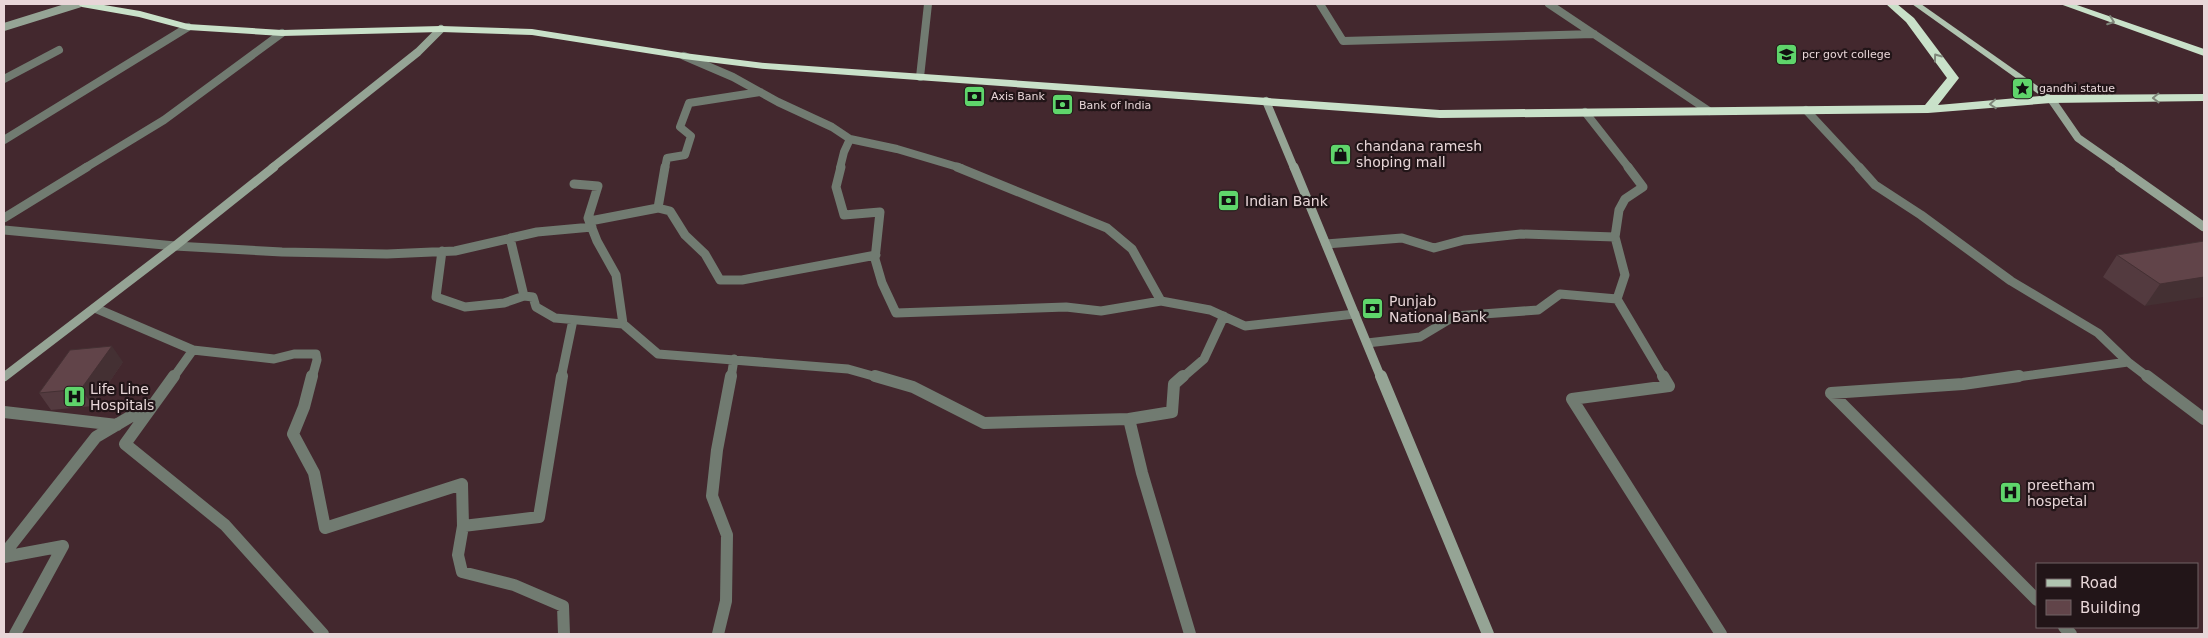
<svg xmlns="http://www.w3.org/2000/svg" width="2208" height="638" viewBox="0 0 2208 638" font-family="'DejaVu Sans',sans-serif">
<rect width="100%" height="100%" fill="#43282e"/>
<g fill="none" stroke-linecap="round" stroke-linejoin="round">
<path stroke="#717b71" stroke-width="8" d="M1320,4L1343,41L1594,34
M1549,4L1709,111
M684,56L733,77L778,102L832,127L850,139L897,149L961,168
M920,77L928,4
M4,79L59,50
M1806,110L1860,168
M1585,112L1629,168
M4,140L188,27
M85,168L164,120L282,33
M665,168L667,158L685,155L691,136L680,127L689,103L760,92
M840,168L844,152L850,139"/>
<path stroke="#717b71" stroke-width="9" d="M841,167L836,187L844,215L880,212L875,259L882,283L896,313L1066,307L1101,311L1161,301
M957,167L1107,228L1132,249L1161,301L1210,310L1245,326L1355,314
M1628,167L1643,187L1625,199L1619,210L1615,237L1625,275L1617,299L1664,378
M1859,167L1875,185L1921,215L2011,281L2098,333L2128,362L2010,378
M574,184L598,186L588,218L597,241L616,275L623,324L658,354L848,369L880,378
M658,208L670,211L685,235L705,254L720,280H742L876,255
M4,218L87,167
M590,221L658,208L665,167
M4,230L175,246L282,252L387,254L455,251L537,232L592,227
M1326,244L1402,238L1434,248L1464,240L1521,234L1615,237
M442,251L436,297L465,307L504,303L524,296L510,238
M524,296L533,297L536,307L555,318L623,324
M95,308L193,350L173,378
M1367,343L1420,337L1455,316L1538,310L1560,294L1617,299
M193,350L274,359L294,354H316L317,360L312,378
M2128,362L2149,378
M561,378L573,320
M731,378L734,359
M1182,378L1204,359L1224,316"/>
<path stroke="#717b71" stroke-width="12" d="M174,376L125,444L225,525L323,634
M312,376L304,407L293,434L314,473L325,528L462,484L463,526L458,555L462,572L514,585L563,606L564,634
M875,376L913,387L984,423L1129,419
M1183,376L1174,384L1172,412L1129,419L1142,473L1190,634
M1663,376L1669,386L1572,399L1721,634
M2019,376L1963,384L1831,393L2037,600
M2147,376L2204,419
M4,412L117,425
M463,526L539,517L562,376
M4,554L96,437L150,405
M4,557L63,546L15,634
M2064,627L2071,634
M718,634L726,601L727,535L712,496L717,450L731,376"/>
<path stroke="#95a495" stroke-width="8" d="M4,27L78,4
M2051,99L2078,138L2121,168
M1266,101L1294,168
M272,168L418,52L441,29"/>
<path stroke="#95a495" stroke-width="9" d="M1294,167L1381,378
M2119,167L2204,227
M4,377L175,246L274,167"/>
<path stroke="#95a495" stroke-width="12" d="M1381,376L1488,634"/>
<path fill="#b0c4b0" fill-rule="evenodd" d="M1912,4H1921L2056,99L2054,101H2048Z"/>
<path fill="#c9e1c9" fill-rule="evenodd" d="M77,4H98L140,11L188,24L282,30L441,26L532,29L684,53L765,63L1440,110L1925,105L1947,78L1906,22L1886,4H1897L1914,18L1959,78L1938,105L2051,95L2204,94V101L2051,103L1928,113L1440,118L765,69L684,59L532,35L441,32L282,36L188,30L139,17L82,7Z
M2060,4H2074L2204,49V56Z"/>
</g>
<path fill="#533a3f" d="M2204,241L2145,306L2103,277L2117,255Z
M123,362L93,406L51,410L39,393Z"/>
<path fill="#443033" d="M2204,277V297L2145,306L2160,284Z
M112,346L123,362L93,406L81,389Z"/>
<path fill="#614449" stroke="#443033" d="M2204,241V277L2160,284L2117,255Z
M112,346L81,389L39,393L70,350Z"/>
<defs><path id="oneway-chevron" d="M-2-3.5L2.5 0L-2 3.5" fill="none" stroke-width="1.6" stroke-linecap="round" stroke-linejoin="round" transform="scale(1.25)"/></defs>
<g stroke="#7e8579">
<use href="#oneway-chevron" transform="translate(2111 21) rotate(20)"/>
<use href="#oneway-chevron" transform="translate(1937 57) rotate(-126)"/>
<use href="#oneway-chevron" transform="translate(2156 98) rotate(179)"/>
<use href="#oneway-chevron" transform="translate(1993 104) rotate(176)"/>
</g>
<defs>
<symbol id="university-square" viewBox="-11 -11 22 22"><rect x="-9" y="-9" width="18" height="18" rx="4" fill="#5fd56b" stroke="#221518"/><path d="M0-5L7-2L0 1L-7-2ZM-4 1L0 2.5L4 1V4Q0 6-4 4Z" fill="#111"/></symbol>
<symbol id="sight-square" viewBox="-11 -11 22 22"><rect x="-9" y="-9" width="18" height="18" rx="4" fill="#5fd56b" stroke="#221518"/><path d="M0-6L1.8-2.2L6-1.7L2.9 1.2L3.7 5.4L0 3.3L-3.7 5.4L-2.9 1.2L-6-1.7L-1.8-2.2Z" fill="#111"/></symbol>
<symbol id="bank-square" viewBox="-11 -11 22 22"><rect x="-9" y="-9" width="18" height="18" rx="4" fill="#5fd56b" stroke="#221518"/><path d="M-6-4H6V4H-6ZM0-2.3a2.3 2.3 0 1 0 0 4.6a2.3 2.3 0 1 0 0-4.6Z" fill="#111"/></symbol>
<symbol id="shop-square" viewBox="-11 -11 22 22"><rect x="-9" y="-9" width="18" height="18" rx="4" fill="#5fd56b" stroke="#221518"/><path d="M-5-2.5h2.3a2.7 3.5 0 0 1 5.4 0H5L5.5 6h-11ZM-1.5-2.5h3a1.5 2.3 0 0 0-3 0Z" fill="#111"/></symbol>
<symbol id="hospital-square" viewBox="-11 -11 22 22"><rect x="-9" y="-9" width="18" height="18" rx="4" fill="#5fd56b" stroke="#221518"/><path d="M-5-5h3v3.5h4V-5h3V5h-3V1.5h-4V5h-3Z" fill="#111"/></symbol>
</defs>
<g fill-rule="evenodd">
<use href="#university-square" x="1774" y="42" width="25" height="25"/>
<use href="#sight-square" x="2010" y="76" width="25" height="25"/>
<use href="#bank-square" x="962" y="84" width="25" height="25"/>
<use href="#bank-square" x="1050" y="92" width="25" height="25"/>
<use href="#shop-square" x="1328" y="142" width="25" height="25"/>
<use href="#bank-square" x="1216" y="188" width="25" height="25"/>
<use href="#bank-square" x="1360" y="296" width="25" height="25"/>
<use href="#hospital-square" x="62" y="384" width="25" height="25"/>
<use href="#hospital-square" x="1998" y="480" width="25" height="25"/>
</g>
<g text-anchor="middle" dominant-baseline="central" stroke-width="4.5" stroke-linejoin="round" paint-order="stroke">
<g font-size="11" fill="#e8d6d8" stroke="#221518" text-anchor="start">
<text x="1802" y="54">pcr govt college</text>
<text x="2039" y="88">gandhi statue</text>
<text x="991" y="96">Axis Bank</text>
<text x="1079" y="105">Bank of India</text>
</g>
<g font-size="14" fill="#e8d6d8" stroke="#221518" text-anchor="start">
<text x="1356" y="146">chandana ramesh<tspan x="1356" dy="16">shoping mall</tspan></text>
<text x="1245" y="201">Indian Bank</text>
<text x="1389" y="301">Punjab<tspan x="1389" dy="16">National Bank</tspan></text>
<text x="90" y="389">Life Line<tspan x="90" dy="16">Hospitals</tspan></text>
<text x="2027" y="485">preetham<tspan x="2027" dy="16">hospetal</tspan></text>
</g>
</g>
<rect width="2208" height="638" fill="none" stroke="#e8d6d8" stroke-width="10"/>
<rect x="2036" y="563" width="162" height="65" fill="#221518" stroke="#716265"/>
<rect x="2046" y="579" width="25" height="8" fill="#b0c4b0" stroke="#716265"/>
<text x="2080" y="588" font-size="15" fill="#e8d6d8">Road</text>
<rect x="2046" y="600" width="25" height="15" fill="#614449" stroke="#716265"/>
<text x="2080" y="613" font-size="15" fill="#e8d6d8">Building</text>
</svg>
